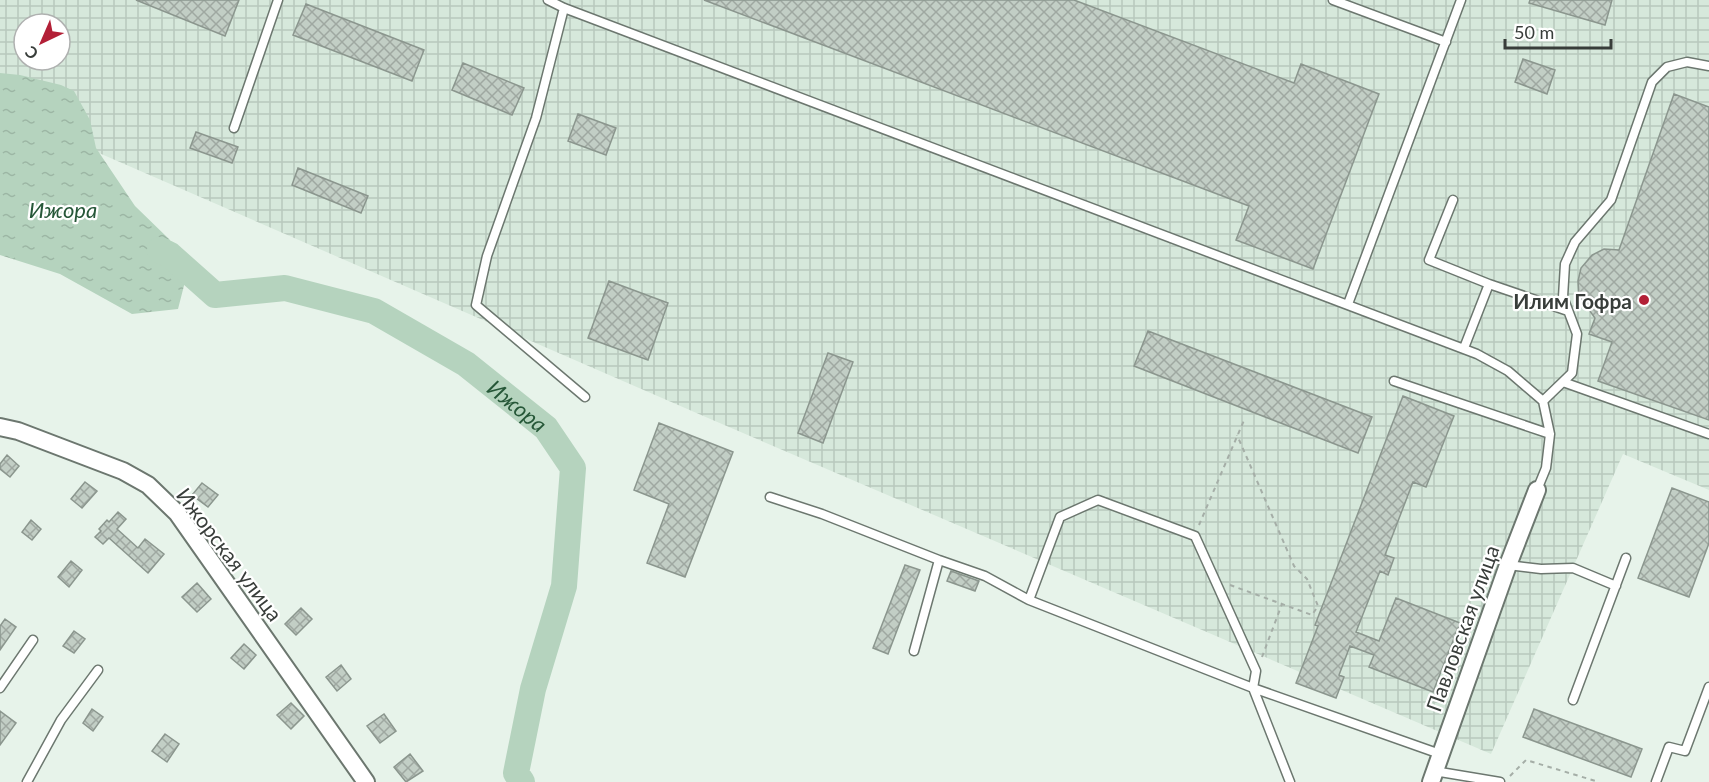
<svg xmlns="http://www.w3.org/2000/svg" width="1709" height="782" viewBox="0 0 1709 782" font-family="Lato,sans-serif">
<defs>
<pattern id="industrial-grid" width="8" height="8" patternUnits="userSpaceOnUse" patternTransform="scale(1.5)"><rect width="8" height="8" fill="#d6e8db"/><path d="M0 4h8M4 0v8" fill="none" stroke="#b8c8bd"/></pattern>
<pattern id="water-ripples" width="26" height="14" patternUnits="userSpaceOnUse" patternTransform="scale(1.5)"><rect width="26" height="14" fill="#b5d3be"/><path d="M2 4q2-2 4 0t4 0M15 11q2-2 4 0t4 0" fill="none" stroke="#9cb6a4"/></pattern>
<pattern id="building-cross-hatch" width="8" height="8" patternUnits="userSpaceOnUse" patternTransform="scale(1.5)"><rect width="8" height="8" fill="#c2cec5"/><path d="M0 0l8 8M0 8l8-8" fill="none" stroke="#9fa8a1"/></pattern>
</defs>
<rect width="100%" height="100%" fill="#e7f3ea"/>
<path fill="url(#industrial-grid)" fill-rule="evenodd" d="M0,0H1709V490L1623,454L1491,754L708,418L0,110ZM24,24H60V60H24Z"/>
<path fill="url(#water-ripples)" d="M0,73L20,75L61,85L74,91L90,120L96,148L135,206L170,240V255L188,270L178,309L132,314L60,274L0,255Z"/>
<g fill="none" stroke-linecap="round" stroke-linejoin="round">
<path stroke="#b5d3be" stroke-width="26" id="s1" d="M160,250L170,255L215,295L285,288L374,311L466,364L546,428L573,468L564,586L533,689L516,773L522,782"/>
</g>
<path fill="url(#building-cross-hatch)" stroke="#8b968e" stroke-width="1.5" d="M136,0H239L225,36Z
M704,0H1074L1294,83L1301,64L1379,94L1313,269L1236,240L1249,206Z
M1530,0H1612L1605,25L1529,3Z
M306,4L424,50L412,81L293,35Z
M1523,59L1555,70L1547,94L1515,82Z
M463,63L524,88L512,115L452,90Z
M1674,94L1709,107V420L1598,381L1612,342L1589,334L1595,318L1579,296L1578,281L1581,268L1592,255L1604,249L1619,250Z
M578,114L616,128L606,155L568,141Z
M196,132L238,147L232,163L190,148Z
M298,168L368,196L361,213L292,185Z
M609,281L668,303L648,360L588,338Z
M1148,331L1372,417L1358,453L1134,366Z
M828,353L853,362L823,443L798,433Z
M1403,396L1454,416L1426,487L1413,482L1385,555L1394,558L1388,575L1380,571L1356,632L1379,641L1396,598L1460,623L1433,692L1369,667L1374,655L1350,646L1339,675L1344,677L1336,698L1296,683L1318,626L1315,625Z
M659,423L733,452L685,577L647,563L669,504L634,490Z
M7,455L19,466L10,477L0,469V464Z
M85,482L97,491L82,508L71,499Z
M202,483L218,495L208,507L192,495Z
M1672,488L1709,502V543L1689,597L1638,578Z
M118,512L126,519L117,529L138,548L145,539L164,554L148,573L109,538L103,544L95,537L101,531L99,529L107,520L109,522Z
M31,520L41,529L32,540L22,532Z
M71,561L82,570L69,587L58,577Z
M905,565L920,570L888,654L873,648Z
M951,571L979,581L975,591L947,581Z
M197,583L211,599L197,612L182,597Z
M301,608L312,619L296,635L285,624Z
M5,619L16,627L0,650V626Z
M74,631L85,639L74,653L63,646Z
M244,644L256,655L244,669L231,658Z
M341,665L351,679L337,691L326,677Z
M291,703L304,716L291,729L277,715Z
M92,709L103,717L93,731L83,723Z
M1534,709L1642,749L1631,777L1523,737Z
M0,711L16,723L0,745Z
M384,714L396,731L380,743L367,726Z
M165,734L179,744L167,762L152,751Z
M410,754L423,771L406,782L394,767Z"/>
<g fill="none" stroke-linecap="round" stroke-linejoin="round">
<defs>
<path id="service" d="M548,0L564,8L1477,354L1508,371L1543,401L1550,434L1546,468L1537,490
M1333,0L1446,42
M564,8L536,118L487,256L476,305L585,397
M234,128L278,0
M1453,200L1429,260L1489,284
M1348,304L1461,0
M1464,348L1489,284L1568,311
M1394,381L1550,434
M1563,382L1709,434
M1543,401L1572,373L1577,334L1563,297L1565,264L1575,242L1611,200L1652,82L1667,67L1687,62L1709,66
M770,497L822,514L939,560L985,576L1029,600
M1508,565L1541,569L1573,568L1616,586
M914,651L939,560
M0,688L33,640
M1573,700L1626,558
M1434,771L1500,782
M27,782L61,720L98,670
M1290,782L1253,688L1256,671L1195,536L1098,500L1060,517L1029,600L1253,688L1440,754
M1656,782L1669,747L1685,751L1709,687"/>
<path id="minor" d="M0,427L18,431L123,471L148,485L177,513L366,782
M1431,782L1508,565L1537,490"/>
</defs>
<use href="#service" stroke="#6c776f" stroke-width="11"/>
<use href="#minor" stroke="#6c776f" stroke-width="20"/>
<path stroke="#a5aea7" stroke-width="2" stroke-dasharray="4.5 4.5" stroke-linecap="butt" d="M1199,525L1245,418
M1230,585L1312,615L1318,606L1307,579L1294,566L1237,435
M1262,657L1282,604
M1510,776L1526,760L1599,782"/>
<use href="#service" stroke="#fff" stroke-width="8"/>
<use href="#minor" stroke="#fff" stroke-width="16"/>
</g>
<circle fill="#b32037" stroke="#fff" stroke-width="2" cx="1644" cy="300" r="6"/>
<g text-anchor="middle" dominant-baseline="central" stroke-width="4.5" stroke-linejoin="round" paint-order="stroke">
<g font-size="21" font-weight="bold" fill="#383d3a" stroke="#fff" text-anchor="end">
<text x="1632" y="300">Илим Гофра</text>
</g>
<g font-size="21" fill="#383d3a" stroke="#fff">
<text transform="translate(230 554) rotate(53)">Ижорская улица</text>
<text transform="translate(1462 628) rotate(-70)">Павловская улица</text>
</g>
<g font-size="22" font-style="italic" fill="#265738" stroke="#fff">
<text x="63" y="209">Ижора</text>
<text stroke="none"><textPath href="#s1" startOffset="406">Ижора</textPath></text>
</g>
</g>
<g transform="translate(42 42) rotate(224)"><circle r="28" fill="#ffffff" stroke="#afb1b0" stroke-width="1.5"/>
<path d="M0-4.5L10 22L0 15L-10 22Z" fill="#b32037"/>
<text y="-9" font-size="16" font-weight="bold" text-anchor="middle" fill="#383d3a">С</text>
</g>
<path d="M1505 39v9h106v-9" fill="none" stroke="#383d3a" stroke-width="3"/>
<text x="1514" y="39" font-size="18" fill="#383d3a" stroke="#ffffff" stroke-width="4.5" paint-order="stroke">50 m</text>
</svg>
